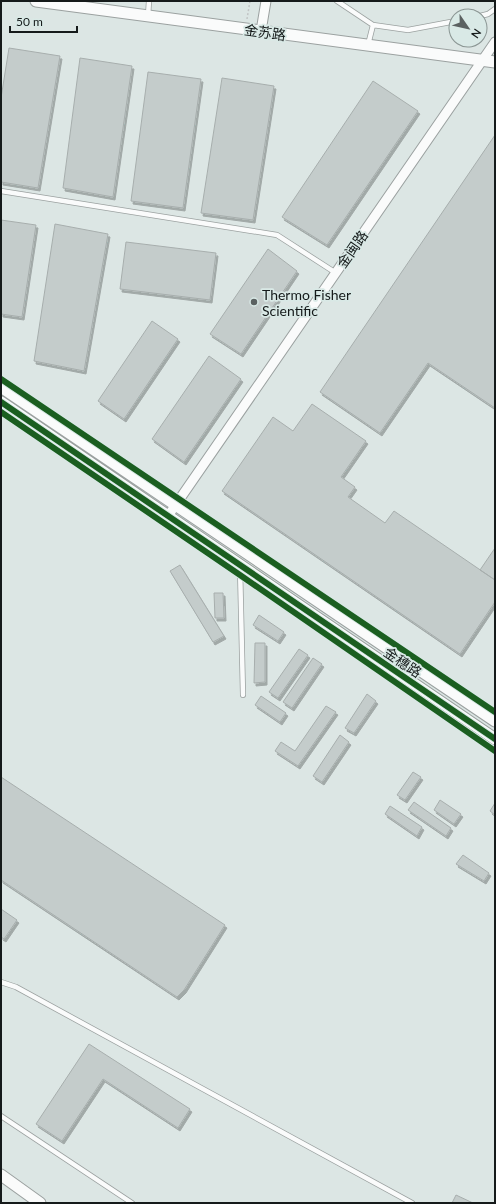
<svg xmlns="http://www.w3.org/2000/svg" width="496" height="1204" viewBox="0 0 496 1204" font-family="Lato,'Noto Sans SC',sans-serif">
<defs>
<filter id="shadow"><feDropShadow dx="2" dy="3" stdDeviation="0" flood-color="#0004"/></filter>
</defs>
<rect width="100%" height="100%" fill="#dce6e4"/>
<path fill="#c4cccb" stroke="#a7aead" filter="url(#shadow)" d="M9,48L60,56L38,188L1,182V98Z
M80,58L132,66L113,197L63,188Z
M148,72L201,79L183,208L131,201Z
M222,78L274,86L253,220L201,213Z
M373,81L418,111L327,245L282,217Z
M495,135V408L428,363L380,433L320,392Z
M1,220L36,225L22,317L1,314Z
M55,224L108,234L84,371L34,361Z
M126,242L216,253L210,300L120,289Z
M268,249L297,271L241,354L210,334Z
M152,321L178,339L124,419L98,401Z
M209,356L241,379L184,462L152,439Z
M312,404L366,441L341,477L355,487L348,497L385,523L394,511L495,580V602L460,654L222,491L273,417L293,431Z
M495,548V580L480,570Z
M180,565L224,636L213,642L170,571Z
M214,593H223L224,618H215Z
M259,615L284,632L278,641L253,625Z
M255,643H265V682L254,683Z
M299,649L308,655L278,698L269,692Z
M313,658L322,664L292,708L283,702Z
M367,694L376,701L354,733L345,728Z
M261,696L286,713L280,722L255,705Z
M326,706L336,712L298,766L275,751L281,742L295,751Z
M340,735L349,742L322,782L313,776Z
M413,772L421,777L405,800L397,795Z
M1,777L225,925L184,990L177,997L1,880Z
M440,800L461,814L454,824L434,810Z
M414,802L451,828L446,836L408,810Z
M495,803V815L490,811Z
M390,806L422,827L417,836L385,814Z
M463,855L489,873L484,881L456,864Z
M1,909L17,920L4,939L1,937Z
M89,1044L190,1109L178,1128L103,1079L62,1141L36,1124Z
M456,1195L473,1203H452Z"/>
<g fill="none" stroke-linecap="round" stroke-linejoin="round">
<defs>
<path id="service" d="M337,1L373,25L408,30L456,21
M148,16L149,1
M480,16L488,14L495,9
M368,45L373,25
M1,191L277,235L336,273
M240,567L243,695
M1,982L16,987L412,1203
M1,1116L132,1203"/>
<path id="minor" d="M261,31L266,1
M168,516L495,42"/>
<path id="tertiary" d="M36,1L495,62
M1,387L495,721
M1,402L495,739
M1,1175L40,1203"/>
</defs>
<use href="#service" stroke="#9ba1a0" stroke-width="6"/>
<use href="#minor" stroke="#9ba1a0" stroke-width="11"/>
<use href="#tertiary" stroke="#9ba1a0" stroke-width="13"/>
<path stroke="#c2c5c5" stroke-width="1.5" stroke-dasharray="2 2" stroke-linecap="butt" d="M247,19L250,1"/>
<use href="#service" stroke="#fafbfb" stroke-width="4.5"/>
<use href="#minor" stroke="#fafbfb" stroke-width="9"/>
<use href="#tertiary" stroke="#fafbfb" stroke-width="11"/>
<defs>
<path id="cycleway" d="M1,379L495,712
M1,402L495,739
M1,412L240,575L495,751"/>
</defs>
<use href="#cycleway" stroke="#d9e9e6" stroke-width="8"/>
<use href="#cycleway" stroke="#1b5e20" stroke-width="6"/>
</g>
<circle fill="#5b6161" stroke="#d9e9e6" stroke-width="1.5" cx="254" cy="302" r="4"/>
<g text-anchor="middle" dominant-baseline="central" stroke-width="3.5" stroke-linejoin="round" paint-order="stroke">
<g font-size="14" fill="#151a1a" stroke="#d9e9e6">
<text transform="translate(265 32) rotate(8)">金苏路</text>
<text transform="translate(352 249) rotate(-55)">金闽路</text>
<text transform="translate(403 662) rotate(34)">金穗路</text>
</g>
<g font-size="14" fill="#151a1a" stroke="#d9e9e6" text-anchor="start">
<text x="262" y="294">Thermo Fisher<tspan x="262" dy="16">Scientific</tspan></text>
</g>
</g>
<rect width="496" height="1204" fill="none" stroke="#151a1a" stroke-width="4"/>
<g transform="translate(468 28) rotate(124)"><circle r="19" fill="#d9e9e6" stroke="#8b9694"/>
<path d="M0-3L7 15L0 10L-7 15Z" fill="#5b6161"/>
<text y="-6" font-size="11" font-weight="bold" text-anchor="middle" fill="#151a1a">N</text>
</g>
<path d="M10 26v6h67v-6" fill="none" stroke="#151a1a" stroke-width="2"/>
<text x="16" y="26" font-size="12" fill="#151a1a" stroke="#d9e9e6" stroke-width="3" paint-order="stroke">50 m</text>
</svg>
